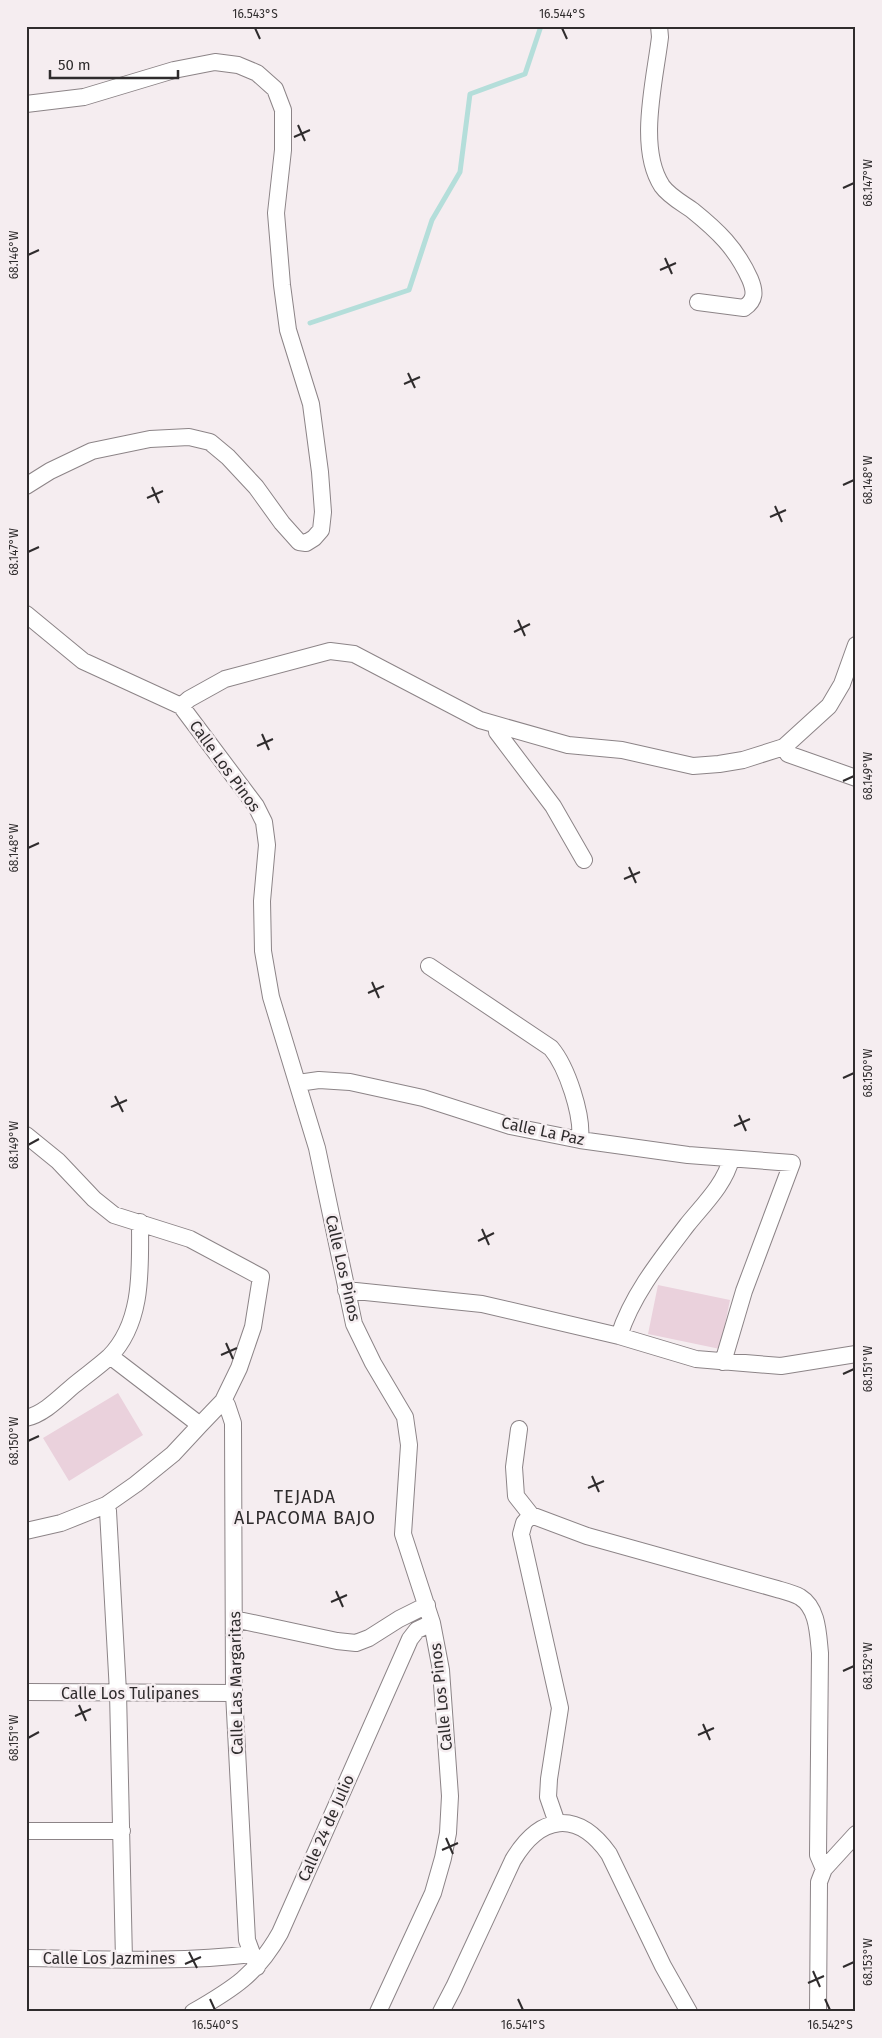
<svg xmlns="http://www.w3.org/2000/svg" width="882" height="2038" viewBox="0 0 882 2038" font-family="'Fira Sans',sans-serif">
<rect width="100%" height="100%" fill="#f5edf0"/>
<path fill="#ead1dc" d="M658,1285L730,1300L720,1349L648,1334Z
M118,1393L143,1435L69,1481L43,1438Z"/>
<g fill="none" stroke-linecap="round" stroke-linejoin="round">
<path stroke="#b4deda" stroke-width="5" d="M310,323L409,290L432,220L460,172L470,94L525,74L541,26"/>
<defs>
<path id="minor" d="M659,26L660,37C655,80 637,148 662,186C669,196 682,203 692,210C718,231 736,248 750,279C755,291 756,300 744,308L698,302
M26,104L84,97L174,70L215,62L238,65L257,73L275,89L283,110V150L276,213L282,285L288,330L311,404L320,472L323,512L321,530L314,538L306,543L299,542L282,523L256,487L228,457L210,442L189,437L150,439L92,451L50,471L26,486
M26,614L83,661L181,706L256,806L264,822L267,845L262,901L263,951L271,997L317,1148L354,1324L373,1363L405,1417L409,1445L403,1534L432,1623L441,1670L450,1796L448,1833L443,1858L433,1893L378,2012
M181,706L189,699L225,679L330,651L354,654L480,720L568,745L622,750L693,766L719,764L743,760L784,747L829,706L842,684L856,645
M497,725V732L553,806L584,860
M784,747L788,754L856,778
M429,966L551,1048C567,1067 583,1115 580,1140
M298,1083L319,1080L350,1082L423,1098L510,1126L580,1140L688,1155L792,1163L744,1291L723,1362
M26,1135L58,1161L94,1199L114,1215L190,1239L261,1277L253,1327L239,1368L223,1401L200,1425L173,1454L136,1484L106,1505L61,1523L26,1531
M346,1290L482,1304L619,1336L696,1359L781,1366L856,1354
M619,1336C632,1295 661,1259 687,1225C703,1205 725,1184 731,1159
M110,1356L200,1425
M223,1401L227,1405L233,1423L234,1693L247,1940L257,1967
M26,1418C44,1414 59,1398 73,1386C85,1376 98,1367 109,1357C144,1322 140,1267 140,1222
M519,1429L514,1467L516,1496L531,1515L587,1536L777,1589C784,1591 793,1593 800,1597C818,1608 818,1634 820,1653L818,1855L824,1869
M106,1505L108,1511L118,1692L124,1960
M531,1515L524,1523L521,1534L560,1708L549,1779L548,1797L557,1823
M234,1619L337,1641L356,1643L369,1638L399,1619L427,1605
M26,1692L234,1693
M26,1831H122
M26,1958C101,1959 178,1963 252,1954
M193,2012C233,1989 257,1974 280,1933L410,1639L417,1630L432,1623
M441,2012L454,1987L513,1860C540,1815 577,1809 609,1854L663,1966L689,2012
M818,2012L819,1882L824,1869L856,1834"/>
</defs>
<use href="#minor" stroke="#8c8487" stroke-width="18"/>
<use href="#minor" stroke="#fff" stroke-width="16"/>
</g>
<path fill="none" stroke="#2f2c2d" stroke-width="2" d="M255,28L260,39M562,28L567,39M298,125L305,141M294,137L310,130M843,188L854,183M28,255L39,250M665,258L672,274M660,270L676,263M408,373L415,388M404,384L420,377M843,485L854,480M152,487L159,503M147,498L163,491M775,506L782,522M770,517L786,510M28,552L39,547M518,620L525,636M514,632L530,624M262,734L269,750M257,746L273,739M843,781L854,776M28,848L39,843M629,867L636,883M624,879L640,872M372,982L379,998M368,993L384,986M843,1078L854,1073M115,1096L123,1112M111,1107L127,1100M739,1115L746,1131M734,1126L750,1119M28,1145L39,1139M482,1229L489,1245M478,1241L494,1233M226,1343L233,1359M221,1355L237,1348M843,1374L854,1369M28,1441L39,1436M592,1476L599,1492M588,1488L604,1481M336,1591L343,1607M331,1602L347,1595M843,1671L854,1666M79,1705L86,1721M75,1716L91,1709M703,1724L710,1740M698,1735L714,1728M28,1738L39,1732M446,1838L453,1854M442,1850L458,1843M189,1952L197,1968M185,1964L201,1957M843,1967L854,1962M813,1971L820,1987M808,1983L824,1976M210,1999L215,2010M518,1999L523,2010M825,1999L830,2010"/>
<g text-anchor="middle" dominant-baseline="central" stroke-width="5" stroke-linejoin="round" paint-order="stroke">
<g font-size="16" fill="#2f2c2d" stroke="#f5edf0">
<text transform="translate(225 766) rotate(54)">Calle Los Pinos</text>
<text transform="translate(543 1131) rotate(12)">Calle La Paz</text>
<text transform="translate(343 1268) rotate(77)">Calle Los Pinos</text>
<text transform="translate(236 1683) rotate(-91)">Calle Las Margaritas</text>
<text x="130" y="1693">Calle Los Tulipanes</text>
<text transform="translate(441 1697) rotate(-96)">Calle Los Pinos</text>
<text transform="translate(326 1828) rotate(-66)">Calle 24 de Julio</text>
<text x="109" y="1958">Calle Los Jazmines</text>
</g>
<g font-size="18" letter-spacing="1" fill="#2f2c2d" stroke="#f5edf0">
<text x="305" y="1497">TEJADA<tspan x="305" dy="21">ALPACOMA BAJO</tspan></text>
</g>
</g>
<rect width="882" height="2038" fill="none" stroke="#f5edf0" stroke-width="55"/>
<path d="M50 70v8h128v-8" fill="none" stroke="#2f2c2d" stroke-width="2.5"/>
<text x="58" y="70" font-size="15" fill="#2f2c2d" stroke="#f5edf0" stroke-width="4" paint-order="stroke">50 m</text>
<rect x="28" y="28" width="826" height="1982" fill="none" stroke="#2f2c2d" stroke-width="2"/>
<g font-size="12" text-anchor="middle" fill="#2f2c2d">
<text x="255" y="18">16.543°S</text>
<text x="562" y="18">16.544°S</text>
<text transform="translate(868 183) rotate(-90)" y="4">68.147°W</text>
<text transform="translate(14 255) rotate(-90)" y="4">68.146°W</text>
<text transform="translate(868 480) rotate(-90)" y="4">68.148°W</text>
<text transform="translate(14 552) rotate(-90)" y="4">68.147°W</text>
<text transform="translate(868 776) rotate(-90)" y="4">68.149°W</text>
<text transform="translate(14 848) rotate(-90)" y="4">68.148°W</text>
<text transform="translate(868 1073) rotate(-90)" y="4">68.150°W</text>
<text transform="translate(14 1145) rotate(-90)" y="4">68.149°W</text>
<text transform="translate(868 1369) rotate(-90)" y="4">68.151°W</text>
<text transform="translate(14 1441) rotate(-90)" y="4">68.150°W</text>
<text transform="translate(868 1666) rotate(-90)" y="4">68.152°W</text>
<text transform="translate(14 1738) rotate(-90)" y="4">68.151°W</text>
<text transform="translate(868 1962) rotate(-90)" y="4">68.153°W</text>
<text x="215" y="2029">16.540°S</text>
<text x="523" y="2029">16.541°S</text>
<text x="830" y="2029">16.542°S</text>
</g>
</svg>
